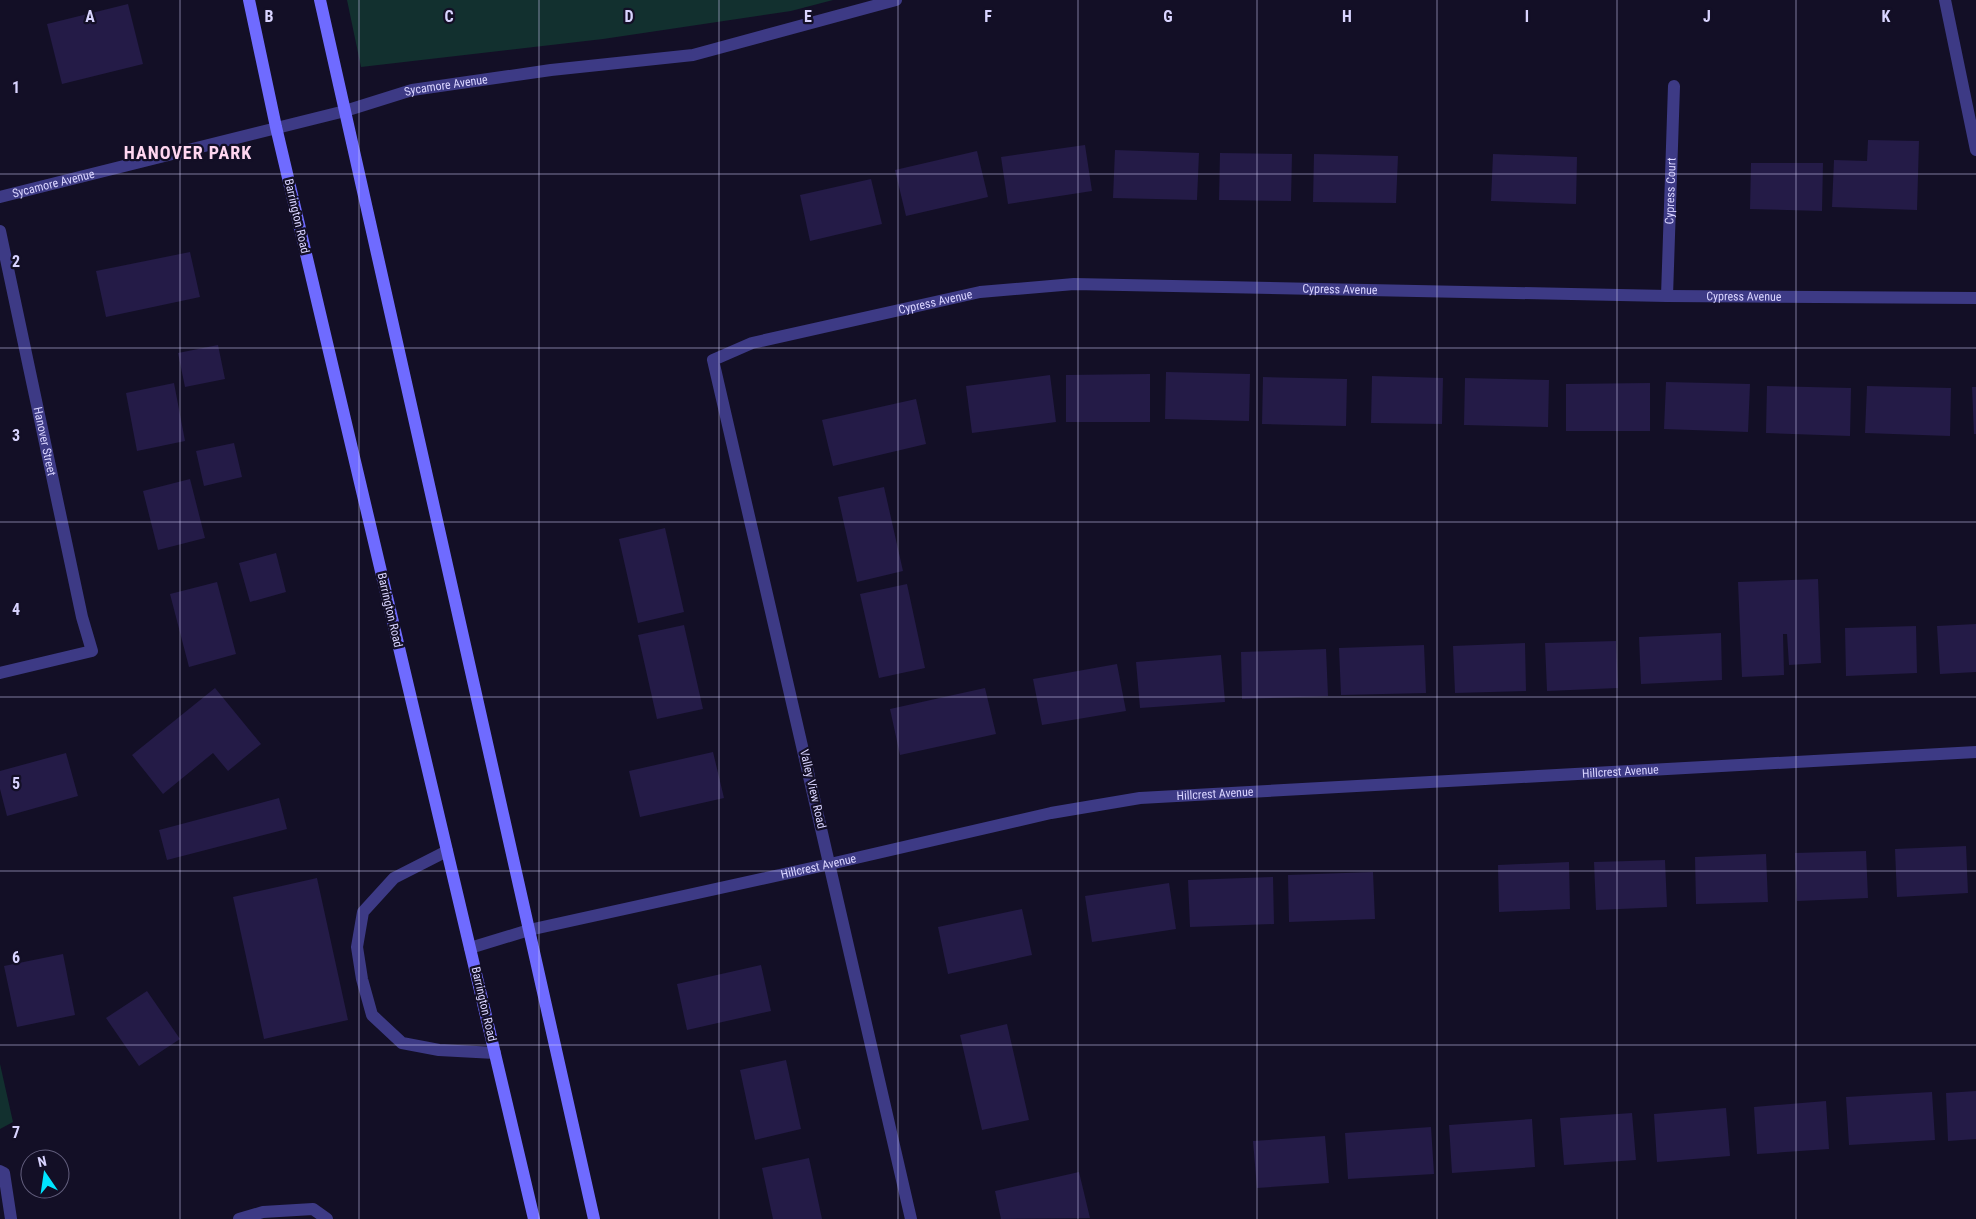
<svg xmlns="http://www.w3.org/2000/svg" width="1976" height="1219" viewBox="0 0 1976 1219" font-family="'Roboto Condensed',sans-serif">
<rect width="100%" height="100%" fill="#130f26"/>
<path fill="#12302f" d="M347,0H833L791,11L603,39L361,67Z
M0,1064L13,1122L0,1129Z"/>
<path fill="#241b47" d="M128,4L143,64L62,84L47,24Z
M1868,140L1919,141L1917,210L1832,207L1834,160L1867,161Z
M1085,145L1092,191L1008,204L1001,157Z
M1115,150L1199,153L1197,200L1113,198Z
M977,151L988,197L906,216L895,170Z
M1220,153L1292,154L1291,201L1219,200Z
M1314,154L1398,156L1396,203L1313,202Z
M1493,154L1577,157L1576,204L1491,201Z
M1751,163H1823L1822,211L1750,209Z
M871,179L882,224L810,241L800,195Z
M190,252L200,297L106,317L96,271Z
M218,345L225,379L185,387L178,353Z
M1166,372L1250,374L1249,421L1165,419Z
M1150,374V422H1066V375Z
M1050,375L1056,422L972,433L966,386Z
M1372,376L1443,378L1442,424L1371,423Z
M1263,377L1347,379L1346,426L1262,424Z
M1465,378L1549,380L1548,427L1464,425Z
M1666,382L1750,384L1748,432L1664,429Z
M174,383L185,441L137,451L126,393Z
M1650,383V431H1566V384Z
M1767,386L1851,388L1850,436L1766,433Z
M1867,386L1951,388L1950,436L1865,433Z
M1972,387H1976V434H1974Z
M916,399L926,444L833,466L822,420Z
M234,443L242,477L204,486L196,451Z
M190,479L205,538L158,550L143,491Z
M884,487L903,571L857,582L838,497Z
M665,528L684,612L638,623L619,539Z
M276,553L286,592L250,602L239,563Z
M1818,579L1821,663L1789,665L1787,634H1783L1784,675L1742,677L1738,582Z
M217,582L236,654L189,667L170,594Z
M907,584L925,668L879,678L860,594Z
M1976,624V672L1940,674L1937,626Z
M684,625L703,709L657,719L638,635Z
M1916,626L1917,673L1846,676L1845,628Z
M1721,633L1722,680L1641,684L1639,637Z
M1616,641L1618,688L1547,691L1545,643Z
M1525,643L1526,691L1455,693L1453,646Z
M1424,645L1426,693L1341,695L1339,648Z
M1326,649L1328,696L1242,699L1241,652Z
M1221,655L1225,702L1140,708L1136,662Z
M1117,664L1126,711L1042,725L1033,679Z
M215,688L261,744L228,771L213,753L163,794L132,755Z
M985,688L996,734L900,755L890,709Z
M713,752L724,798L640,817L629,771Z
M66,753L78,796L7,816L0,789V771Z
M279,798L287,829L167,860L159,830Z
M1966,846L1968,893L1897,897L1895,849Z
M1866,851L1868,898L1797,901L1795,853Z
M1766,854L1768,902L1696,904L1695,857Z
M1665,860L1667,907L1596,910L1594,862Z
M1569,862L1570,909L1499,912L1498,865Z
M1373,872L1375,919L1289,922L1288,875Z
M1273,877L1274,924L1190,927L1188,880Z
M317,878L348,1020L264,1039L233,897Z
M1169,883L1176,929L1092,942L1085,896Z
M1022,909L1032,955L948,974L938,927Z
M63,954L75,1015L17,1027L4,966Z
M761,965L771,1011L687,1030L677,984Z
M147,991L180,1039L139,1066L106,1018Z
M1007,1024L1029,1120L982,1130L960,1035Z
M786,1060L801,1129L755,1140L740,1070Z
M1976,1091V1139L1948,1141L1946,1093Z
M1932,1092L1935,1140L1849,1145L1846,1097Z
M1826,1101L1829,1149L1757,1154L1754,1107Z
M1726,1108L1730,1156L1657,1162L1654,1114Z
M1632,1113L1636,1160L1564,1165L1560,1118Z
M1532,1119L1535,1167L1452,1173L1449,1125Z
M1431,1127L1434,1174L1348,1179L1345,1133Z
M1325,1136L1329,1183L1257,1188L1253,1141Z
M809,1158L822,1219H773L762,1168Z
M1079,1172L1090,1218L1001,1219L995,1191Z"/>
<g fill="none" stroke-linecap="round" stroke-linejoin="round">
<path stroke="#3d3a85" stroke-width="12" d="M1945,0L1976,150
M447,851L394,878L363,912L357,947L362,979L372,1015L402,1043L439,1050L495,1053
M239,1219L263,1212L313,1209L327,1219"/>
<g stroke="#3d3a85" stroke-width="12">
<path id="s1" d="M0,197L345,111L412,90L551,70L693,55L896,0"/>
<path id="s2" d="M0,231L82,617L92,651L0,673"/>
<path id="s3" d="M1667,296L1674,86"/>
<path id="s4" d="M470,948L529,930L830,864L1051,813L1140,798L1976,752"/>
<path d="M0,1171L4,1173L11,1219"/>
<path id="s5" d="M911,1219L713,360L752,343L980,292L1074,284L1667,296L1976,298"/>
</g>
<path stroke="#6f6bff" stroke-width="12" d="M249,0L276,127L534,1219
M320,0L594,1219"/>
</g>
<path fill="none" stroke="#d9d4ff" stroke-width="1" stroke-opacity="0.55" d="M180,0V1219M359,0V1219M539,0V1219M719,0V1219M898,0V1219M1078,0V1219M1257,0V1219M1437,0V1219M1617,0V1219M1796,0V1219M0,174H1976M0,348H1976M0,522H1976M0,697H1976M0,871H1976M0,1045H1976"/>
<g text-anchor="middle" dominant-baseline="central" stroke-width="4.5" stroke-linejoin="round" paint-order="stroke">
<g font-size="12" fill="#d9d4ff" stroke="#130f26">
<text stroke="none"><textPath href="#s1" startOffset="460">Sycamore Avenue</textPath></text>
<text stroke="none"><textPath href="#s1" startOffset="55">Sycamore Avenue</textPath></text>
<text stroke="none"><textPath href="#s3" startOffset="105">Cypress Court</textPath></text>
<text transform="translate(297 216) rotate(77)">Barrington Road</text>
<text stroke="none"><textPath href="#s5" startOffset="1518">Cypress Avenue</textPath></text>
<text stroke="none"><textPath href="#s5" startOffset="1922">Cypress Avenue</textPath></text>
<text stroke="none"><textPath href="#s5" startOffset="1112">Cypress Avenue</textPath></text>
<text stroke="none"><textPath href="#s2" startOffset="215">Hanover Street</textPath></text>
<text transform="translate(390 610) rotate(77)">Barrington Road</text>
<text stroke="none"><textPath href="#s4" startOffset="1168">Hillcrest Avenue</textPath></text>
<text transform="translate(813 789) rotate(77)">Valley View Road</text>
<text stroke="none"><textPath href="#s4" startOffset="762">Hillcrest Avenue</textPath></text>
<text stroke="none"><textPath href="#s4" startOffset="358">Hillcrest Avenue</textPath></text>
<text transform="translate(484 1004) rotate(77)">Barrington Road</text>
</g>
<g font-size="18" font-weight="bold" letter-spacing="1" fill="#ffd6f0" stroke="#130f26">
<text x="188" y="152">HANOVER PARK</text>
</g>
</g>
<g font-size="16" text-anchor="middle" font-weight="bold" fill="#d9d4ff" stroke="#130f26" stroke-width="4.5" stroke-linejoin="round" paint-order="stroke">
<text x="90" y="22">A</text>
<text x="269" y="22">B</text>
<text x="449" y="22">C</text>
<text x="629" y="22">D</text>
<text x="808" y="22">E</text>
<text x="988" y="22">F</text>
<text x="1168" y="22">G</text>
<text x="1347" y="22">H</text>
<text x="1527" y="22">I</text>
<text x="1707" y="22">J</text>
<text x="1886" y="22">K</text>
<text x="16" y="93">1</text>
<text x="16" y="267">2</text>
<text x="16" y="441">3</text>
<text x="16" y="615">4</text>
<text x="16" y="789">5</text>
<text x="16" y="963">6</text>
<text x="16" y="1138">7</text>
</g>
<g transform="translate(45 1174) rotate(347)"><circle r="24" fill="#130f26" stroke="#625e7d"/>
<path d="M0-4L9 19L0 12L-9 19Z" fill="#00e5ff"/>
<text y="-8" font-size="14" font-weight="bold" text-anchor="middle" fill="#d9d4ff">N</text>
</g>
</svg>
